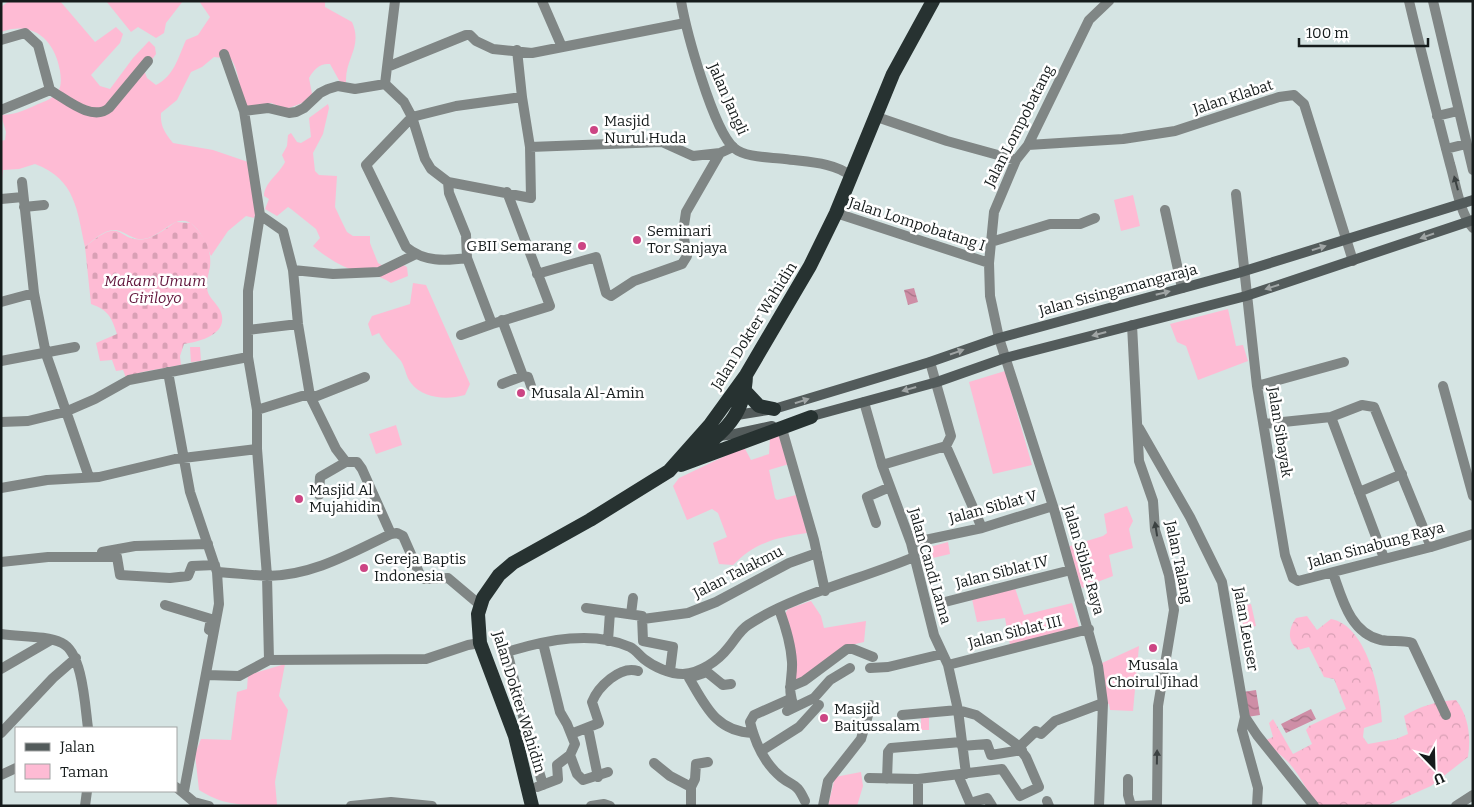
<svg xmlns="http://www.w3.org/2000/svg" width="1474" height="807" viewBox="0 0 1474 807" font-family="Bitter,serif">
<defs>
<pattern id="forest-crowns" width="20" height="18" patternUnits="userSpaceOnUse" patternTransform="scale(1.25)"><rect width="20" height="18" fill="#febbd4"/><path d="M2 6a3 3 0 1 1 6 0M12 15a3 3 0 1 1 6 0" fill="none" stroke="#d9a0b5"/></pattern>
<pattern id="cemetery-stones" width="16" height="16" patternUnits="userSpaceOnUse" patternTransform="scale(1.25)"><rect width="16" height="16" fill="#febbd4"/><path d="M2 7V4a2 2 0 0 1 4 0v3zM10 15v-3a2 2 0 0 1 4 0v3z" fill="#d9a0b5"/></pattern>
<pattern id="water-waves" width="16" height="10" patternUnits="userSpaceOnUse" patternTransform="scale(1.25)"><rect width="16" height="10" fill="#ce8ea6"/><path d="M0 5q4-4 8 0t8 0" fill="none" stroke="#a67386"/></pattern>
</defs>
<rect width="100%" height="100%" fill="#d5e4e3"/>
<path fill="#febbd4" d="M9,1H60L95,42L116,27L123,34L120,43L91,75L100,86L110,89L133,58L149,41L155,47L156,54L144,70L147,78L156,85C174,76 178,58 186,40L198,35L210,17L199,1H325V7L352,22C363,47 345,58 346,82H340L330,64C320,63 314,69 309,78L313,99L286,109L271,103L249,110C237,96 242,75 231,59L214,57L202,67L191,72L177,100L161,113C160,126 165,133 173,143L213,150L251,163L256,211L254,218L246,216L228,231L211,256C206,242 194,212 174,223C164,228 155,238 143,239C135,240 129,235 122,232C108,225 95,239 85,247C77,211 76,179 35,164L19,169L3,170L1,187V141L5,140L6,132L1,115C13,115 23,111 34,106C42,102 51,100 57,93C62,87 61,78 60,71C55,40 33,20 1,32V7Z
M106,1H183L166,23L164,33L156,38L138,27L131,32Z
M328,104L329,108L323,134L313,153L315,171L319,175L337,176L335,207L342,222L347,232L353,236H370V243L378,263L385,267L400,263L407,267L408,276L391,283C379,275 370,274 357,271C343,268 324,256 313,246L320,238L316,229L291,209L288,207L277,216L265,209L269,199L264,196C264,183 280,173 285,162L282,155L287,146L288,135L291,133L297,142L301,143L311,137L309,118Z
M1133,195L1140,226L1121,231L1114,200Z
M413,283L426,285L470,384L465,395C447,400 423,399 411,383C406,377 405,367 401,361C393,351 385,345 379,333L372,336L368,324L372,316L410,304Z
M1228,309L1236,346L1243,345L1248,361L1198,380L1186,346L1177,342L1170,324Z
M190,347H200L201,361L191,362Z
M1005,371L1032,465L993,474L969,382Z
M396,425L402,445L376,454L369,434Z
M781,435L789,464L769,470L775,498L777,500L796,495L807,533C775,538 756,542 733,565L719,564L713,543L727,537L718,513L712,509L687,520L673,486L679,478L744,447L751,460L769,454L770,438Z
M1127,506L1133,521L1129,529L1133,548L1109,555L1113,576L1082,588L1067,547L1103,536L1107,533L1104,514Z
M948,542L950,554L933,558L930,547Z
M1015,588L1024,615L1072,603L1080,630L1010,645L1005,618L977,622L972,599Z
M811,601L821,616L824,628L866,621L864,642L847,646L806,677L792,680L785,614L788,609Z
M1251,604L1256,626L1244,629L1239,607Z
M1139,646L1133,711L1110,710L1109,704L1105,703L1102,663Z
M285,664L279,696L288,710L275,782L277,805C245,805 226,807 199,790L195,754L201,739L231,740L237,692L247,689L248,675Z
M921,716H929V730H921Z
M861,772L863,786L857,806H828L835,777Z"/>
<path fill="url(#forest-crowns)" d="M1307,616L1317,630L1331,619C1366,625 1381,691 1382,722L1364,728L1363,737L1368,744L1396,739L1408,734L1404,716C1420,706 1438,701 1456,700C1469,717 1471,737 1468,757L1431,786L1386,806H1319C1310,797 1300,775 1289,763C1281,754 1272,750 1266,740L1273,737L1269,723L1273,719L1293,754L1312,744L1306,730L1309,726L1346,709L1334,679L1324,677L1309,647L1298,650C1287,641 1288,629 1296,618Z"/>
<path fill="url(#cemetery-stones)" d="M176,222L191,223C204,235 212,249 210,267C209,273 206,281 207,287C207,297 216,302 220,310C231,334 199,342 184,344L180,356L181,365L142,372L126,378L123,370L116,371L112,360L100,361L96,343L117,334C111,316 108,310 91,304L85,247C125,213 116,244 145,239C156,237 166,228 176,222Z"/>
<path fill="url(#water-waves)" d="M914,288L918,302L908,305L904,290Z
M1256,690L1260,715L1247,717L1243,692Z
M1311,709L1316,719L1286,733L1281,724Z"/>
<g fill="none" stroke-linecap="round" stroke-linejoin="round">
<path stroke="#808685" stroke-width="10" d="M542,1L562,47
M1409,1C1422,56 1436,110 1450,164C1456,184 1459,212 1473,228
M1433,1L1473,170
M1,40L25,33L38,45L50,90
M224,54L244,111L260,215L248,291V357L257,410V449L267,576L269,660
M387,67L395,1
M385,84L404,102L412,117L425,159L431,169L448,182L531,198L530,147L522,97L517,50
M385,84L387,67L466,35H470L476,41L493,49L532,53L685,23
M50,90C66,99 92,122 109,108L148,61
M1,110L50,90
M244,111L268,108L289,113L296,112L304,108L320,93L328,89L338,86L355,89L385,84
M874,116L947,141L1016,160
M1437,116L1458,111
M1028,145L1123,139L1175,131L1279,97L1294,95L1304,104L1353,261
M530,147L662,142L693,156L720,153L733,147
M1446,149L1466,144
M22,182L34,293L46,354L89,477
M448,182L449,193L466,235L467,258L492,324L550,306L507,192
M1236,194L1257,386L1285,555L1293,578L1298,581L1431,547L1473,534
M1,199L23,197
M24,207L44,205
M1165,210L1182,288
M836,213L989,263
M260,215L283,231L293,270L298,324L310,396L336,449L346,462H357L362,469L391,534
M991,242L1050,224H1080L1095,218
M467,258C445,261 424,262 406,247L366,165L412,117L456,106L522,97
M293,270L333,274L379,272L416,254
M537,274L596,257L606,293L611,296L634,281L682,264L687,256L683,232L686,212L720,153
M1,302L34,293
M502,320L523,376L502,384
M1132,325L1139,461L1153,501L1155,530L1169,575L1174,610L1158,706L1157,806
M248,330L298,324
M461,335L492,324
M1,361L75,347
M168,372L190,492L217,572L219,604L184,791
M523,376L528,377L531,386
M1257,386L1344,362
M1443,386L1473,496
M864,402L882,465L911,543L934,635L948,665L958,710L966,774
M257,410L302,396H317L365,377
M1331,417L1384,558
M1,422L28,421L65,412L95,399L129,380L248,357
M1264,424L1331,417L1362,405L1374,407L1431,547
M1139,428L1190,517L1222,582L1245,717L1257,735L1314,806
M782,429L814,540L825,591
M946,446L982,528
M882,465L946,446L951,436L930,362
M1,488L47,480L99,477L175,459L257,449
M1359,492L1402,474
M319,495L320,477L346,462
M876,523L867,497L890,487
M911,543L982,528L1053,506
M102,552L135,546L208,544
M1,562L48,557H117L120,575L170,578L188,576L192,566L215,565
M217,572C233,573 250,575 267,576C312,576 351,553 391,534L397,533L403,536L421,577L425,579L448,578L480,605
M1333,573C1342,598 1350,633 1381,640C1391,642 1404,640 1412,643L1446,715
M941,603L1071,570
M165,605L211,619L209,630
M586,608L642,616L643,641L673,647L670,671
M779,609C785,625 791,644 792,662C793,678 786,692 795,707
M631,614L633,598
M643,619L688,613L716,602L789,563L817,553
M1,634C20,637 45,635 62,643C83,653 85,707 88,728
M608,641L610,612
M543,643L560,712L567,724L575,744L570,755L577,774L583,780L608,772
M948,665L1089,629
M870,668L888,667L942,654
M1,669L51,640
M207,675L239,676L269,660L426,659L468,645L480,643
M695,676L707,672L723,685L731,684
M689,678C705,705 716,732 753,733
M790,687L804,681L847,649H853L873,657
M790,699L754,715L750,722C755,742 765,764 781,777C795,788 796,782 805,801
M787,711L814,698L830,680L850,668
M1245,717L1242,730L1258,788L1257,806
M588,728L598,777
M1,733L53,678L76,658
M571,734L599,723L592,702C598,687 620,665 638,671
M962,746L987,744L991,755L1022,750
M1019,747L1036,731L1041,734L1055,721L1103,703
M761,751L799,727L819,705
M654,763L670,776L691,787V806
M1,775L16,768
M958,775L970,803L987,798L992,806
M869,778L918,779L1002,769L1020,796L1039,787L1026,757L1016,744L976,715L958,710L902,715
M887,779L888,752L891,748L961,742
M918,779V806
M1128,779V795L1131,806
M543,785L524,720L508,655L510,651C547,640 593,630 630,647C636,650 639,655 644,659C654,667 670,674 683,674C700,673 718,661 728,648C735,640 739,631 748,625C793,595 862,579 914,557
M176,787L194,802
M537,787L558,779L557,765L570,755
M691,787L695,779L696,764L708,762
M1047,801L1049,806
M194,802L209,806
M85,806L87,791
M351,806L391,802L432,806
M591,806L604,804L610,806
M823,806L828,781L861,739L871,705
M1099,806L1103,703L1098,666L1053,506L999,338L990,296L989,263L994,212L1016,160L1028,145L1089,20L1109,1
M1134,806L1156,805
M1456,806L1473,795"/>
<path stroke="#808685" stroke-width="10" d="M681,1C686,30 713,130 734,148C746,158 770,157 785,159C806,162 834,162 851,176"/>
<path stroke="#535b5b" stroke-width="10" d="M737,415L774,409L930,362L999,338L1238,273L1473,200
M805,418L937,382L1005,358L1246,296L1473,220
M719,436L735,434L772,426"/>
<path stroke="#273231" stroke-width="14" d="M745,391L759,406L774,409
M691,457C722,433 745,417 746,375
M681,465L811,417
M532,806L515,736L480,643L478,614L483,598L499,575L513,563L590,520L669,471L709,426L746,375L810,266L836,213L893,74L933,1"/>
</g>
<defs><path id="oneway-solid" d="M-6-.8H1V-3.2L6.5 0L1 3.2V.8H-6Z" transform="scale(1.25)"/></defs>
<g fill="#3b4141">
<use href="#oneway-solid" transform="translate(1456 183) rotate(-105)"/>
<use href="#oneway-solid" transform="translate(1156 529) rotate(-99)"/>
<use href="#oneway-solid" transform="translate(1157 757) rotate(-89)"/>
</g>
<g fill="#a0a5a5">
<use href="#oneway-solid" transform="translate(1427 236) rotate(161)"/>
<use href="#oneway-solid" transform="translate(1319 248) rotate(-17)"/>
<use href="#oneway-solid" transform="translate(1272 287) rotate(162)"/>
<use href="#oneway-solid" transform="translate(1163 293) rotate(-14)"/>
<use href="#oneway-solid" transform="translate(1099 334) rotate(165)"/>
<use href="#oneway-solid" transform="translate(957 352) rotate(-19)"/>
<use href="#oneway-solid" transform="translate(909 389) rotate(164)"/>
<use href="#oneway-solid" transform="translate(802 401) rotate(-17)"/>
</g>
<g fill="#cc4584" stroke="#fff" stroke-width="2">
<circle cx="594" cy="130" r="5"/>
<circle cx="637" cy="240" r="5"/>
<circle cx="582" cy="246" r="5"/>
<circle cx="521" cy="393" r="5"/>
<circle cx="299" cy="499" r="5"/>
<circle cx="364" cy="568" r="5"/>
<circle cx="1153" cy="648" r="5"/>
<circle cx="824" cy="718" r="5"/>
</g>
<g text-anchor="middle" dominant-baseline="central" stroke-width="5" stroke-linejoin="round" paint-order="stroke">
<g font-size="15" fill="#161c1c" stroke="#fff">
<text transform="translate(1233 97) rotate(-18)">Jalan Klabat</text>
<text transform="translate(728 99) rotate(66)">Jalan Jangli</text>
<text transform="translate(1019 126) rotate(-63)">Jalan Lompobatang</text>
<text transform="translate(917 224) rotate(18)">Jalan Lompobatang I</text>
<text transform="translate(1118 290) rotate(-15)">Jalan Sisingamangaraja</text>
<text transform="translate(754 326) rotate(-58)">Jalan Dokter Wahidin</text>
<text transform="translate(1280 432) rotate(81)">Jalan Sibayak</text>
<text transform="translate(993 507) rotate(-15)">Jalan Siblat V</text>
<text transform="translate(1376 545) rotate(-15)">Jalan Sinabung Raya</text>
<text transform="translate(1084 560) rotate(74)">Jalan Siblat Raya</text>
<text transform="translate(1179 562) rotate(78)">Jalan Talang</text>
<text transform="translate(930 566) rotate(74)">Jalan Candi Lama</text>
<text transform="translate(738 572) rotate(-27)">Jalan Talakmu</text>
<text transform="translate(1002 572) rotate(-14)">Jalan Siblat IV</text>
<text transform="translate(1246 629) rotate(80)">Jalan Leuser</text>
<text transform="translate(1015 632) rotate(-14)">Jalan Siblat III</text>
<text transform="translate(519 702) rotate(73)">Jalan Dokter Wahidin</text>
</g>
<g font-size="15" fill="#161c1c" stroke="#fff" text-anchor="start">
<text x="604" y="121">Masjid<tspan x="604" dy="17">Nurul Huda</tspan></text>
<text x="647" y="231">Seminari<tspan x="647" dy="17">Tor Sanjaya</tspan></text>
<text x="572" y="246" text-anchor="end">GBII Semarang</text>
<text x="531" y="393">Musala Al-Amin</text>
<text x="309" y="490">Masjid Al<tspan x="309" dy="17">Mujahidin</tspan></text>
<text x="374" y="559">Gereja Baptis<tspan x="374" dy="17">Indonesia</tspan></text>
<text x="1153" y="665" text-anchor="middle">Musala<tspan x="1153" dy="17">Choirul Jihad</tspan></text>
<text x="834" y="709">Masjid<tspan x="834" dy="17">Baitussalam</tspan></text>
</g>
<g font-size="15" font-style="italic" fill="#61153b" stroke="#fff">
<text x="155" y="281">Makam Umum<tspan x="155" dy="17">Giriloyo</tspan></text>
</g>
</g>
<rect width="1474" height="807" fill="none" stroke="#161c1c" stroke-width="5"/>
<rect x="15" y="727" width="162" height="65" fill="#ffffff" stroke="#a2a4a4"/>
<rect x="25" y="743" width="25" height="8" fill="#535b5b" stroke="#a2a4a4"/>
<text x="60" y="752" font-size="15" fill="#161c1c">Jalan</text>
<rect x="25" y="764" width="25" height="15" fill="#febbd4" stroke="#a2a4a4"/>
<text x="60" y="777" font-size="15" fill="#161c1c">Taman</text>
<g transform="translate(1434 767) rotate(157)" stroke="#ffffff" stroke-width="4" paint-order="stroke">
<path d="M0-4L9 19L0 12L-9 19Z" fill="#161c1c"/>
<text y="-8" font-size="14" font-weight="bold" text-anchor="middle" fill="#161c1c">U</text>
</g>
<path d="M1299 38v8h129v-8" fill="none" stroke="#161c1c" stroke-width="2.5"/>
<text x="1306" y="38" font-size="15" fill="#161c1c" stroke="#ffffff" stroke-width="4" paint-order="stroke">100 m</text>
</svg>
